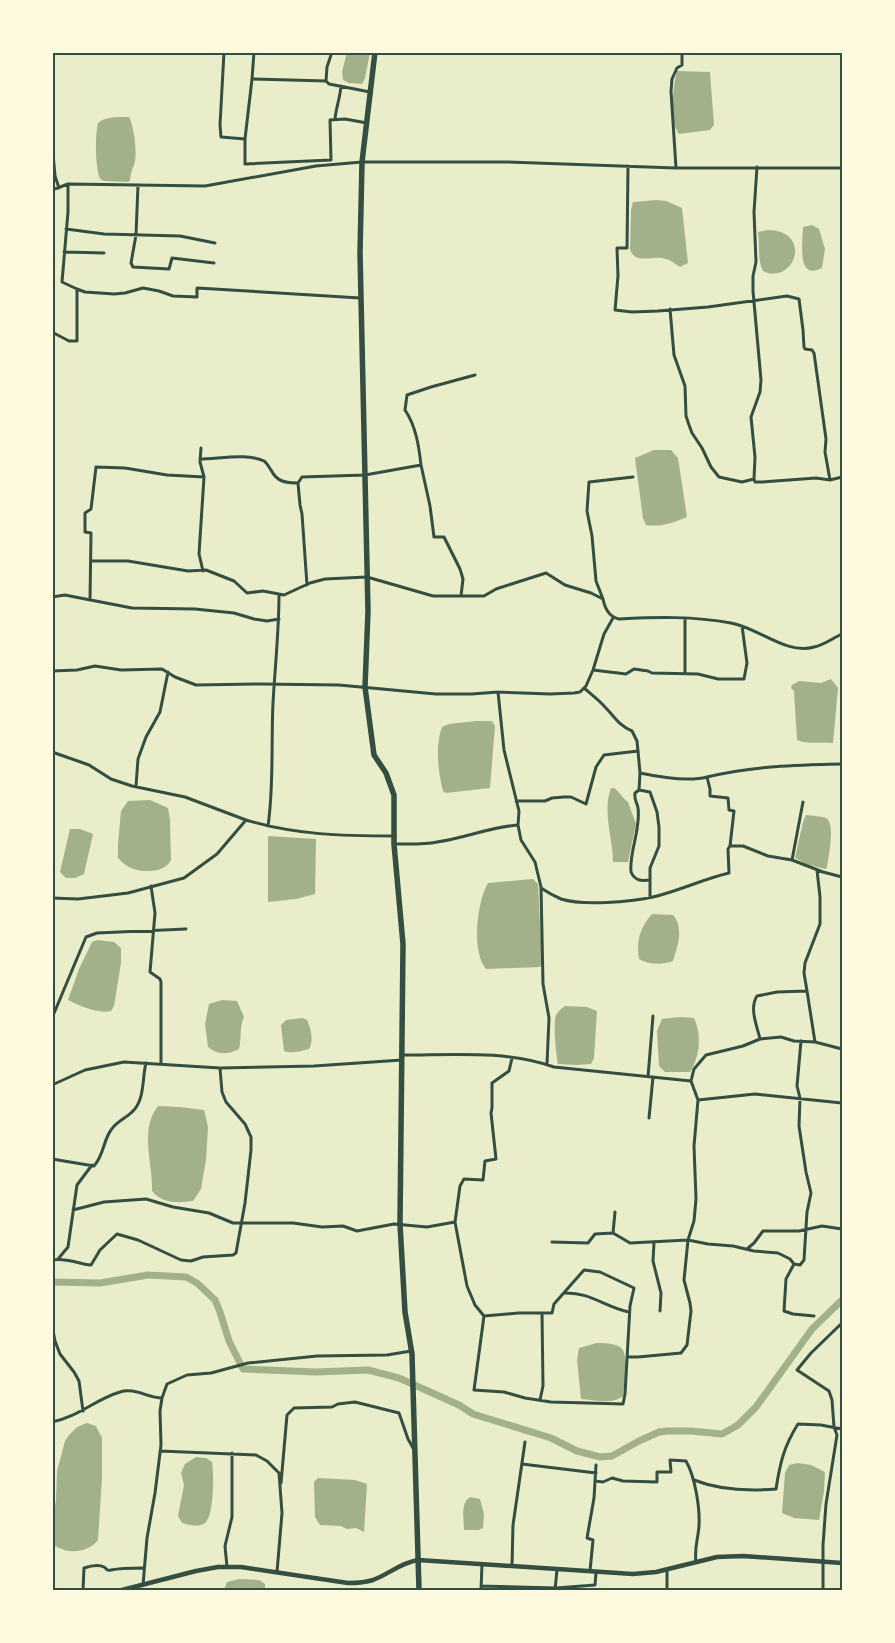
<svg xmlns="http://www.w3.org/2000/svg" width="895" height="1643" viewBox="0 0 895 1643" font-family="Montserrat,sans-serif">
<rect width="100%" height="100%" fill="#e9edc9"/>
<path fill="#a3b18a" d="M347,52L370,53L365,78L362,84L349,83L343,80L342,72Z
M677,71L710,72L714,125L710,130L679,134C669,122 673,86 677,71Z
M129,117C134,127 138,154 134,165C132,170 130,175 130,181L127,182L104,181L100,179C95,167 95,135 98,123C106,116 119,117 129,117Z
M657,200L666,201L682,208L688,263L680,267C675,264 671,260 666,259C653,254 635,266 630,249L631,210L633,202Z
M812,225L819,229L825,249L822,268C796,282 803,241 803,227Z
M768,230C814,231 794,286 763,271C757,259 760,245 758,232Z
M654,450H671L678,458L687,517C676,522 659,528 646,525L643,518L635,458Z
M831,679L838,688L833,743C821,741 808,745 797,740L794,691L791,688L792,685L799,681L821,683Z
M476,721H492L495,726L490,788L446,793L443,791C438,772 435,745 442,727L449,724Z
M611,788H614C620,792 622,798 628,802L636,824L628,862H613C613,837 602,812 611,788Z
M150,800L168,808L170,820L171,860C165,873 143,873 131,868C126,866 122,862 118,858V844L121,811L128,801Z
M806,815C812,816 821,816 826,818C836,824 828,858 827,868L825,869L806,864L795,858L803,822Z
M70,829H80L93,834L84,874L75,878H66L60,872Z
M268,836L316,839L315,894L296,899L268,902Z
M533,879L538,884L542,963L540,967L486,969C471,951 477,902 488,883Z
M652,914L673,915C684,928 678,945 673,961C662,965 650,965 639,959C636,940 640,928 652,914Z
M97,940L114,942L121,948V963L114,1006L111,1011C98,1014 80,1006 68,1000L79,969L92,942Z
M222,1000L237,1001L244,1017C239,1027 242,1038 239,1049C227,1055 218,1055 208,1047L205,1024L209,1004Z
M565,1006L587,1007L597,1011L594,1058L591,1064L577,1065L558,1064C556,1054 553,1023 556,1015C558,1011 562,1008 565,1006Z
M680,1017L694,1018C702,1035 700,1056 690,1072H665L659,1066L657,1031L662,1019Z
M303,1018L307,1020C311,1029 314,1040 309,1049C301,1051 291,1054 284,1051L281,1025L286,1020Z
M158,1106L180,1107L204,1110L208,1127L206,1160L201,1189L193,1201C178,1203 163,1204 152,1191C153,1163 139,1130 158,1106Z
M597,1343C604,1343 613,1343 620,1347C630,1353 624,1385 623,1396C612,1405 595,1400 581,1399L577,1360L579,1348Z
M87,1423L96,1426L102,1438V1478L98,1540C89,1553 65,1555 53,1544V1518L56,1500L57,1471L65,1441L69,1435L77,1427Z
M196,1457L206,1458L212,1462C214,1474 214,1513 206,1522C200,1528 189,1525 182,1523L178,1516L184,1485L181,1473L185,1464Z
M798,1463L811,1465L825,1472L824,1491L819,1520L794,1518L782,1513L785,1473L789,1465Z
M318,1478L355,1480L367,1484L364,1532L356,1528L347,1529L341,1526L320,1525L315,1517L314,1482Z
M470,1497L480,1499L484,1514L483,1528L479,1530H464C464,1519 460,1503 470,1497Z
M239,1579L259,1580L265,1584V1590H224L227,1582Z"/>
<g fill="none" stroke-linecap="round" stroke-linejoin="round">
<path stroke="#a3b18a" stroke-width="7" d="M52,1282L100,1283L148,1275L186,1277L197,1283L215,1300L220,1312L229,1341L243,1369L316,1372L368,1370L399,1378L459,1405L473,1414L551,1438L577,1451L600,1457L612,1456L639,1441L659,1432L668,1431H691L722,1434L738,1425L756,1407L812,1329L842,1300"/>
<path stroke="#344e41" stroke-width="3" d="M224,52L220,125L221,137L245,139L252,79
M254,52L252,79L326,81
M332,52L327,67L326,81L329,84L370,92
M335,119C336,108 340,98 341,86
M245,139V164L331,160L330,120L345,119L367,123
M52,142L55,176L59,188
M628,166L627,248H617L618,276L615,310L632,312L658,311L708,307L787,296L799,299L803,330L804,347L805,349L812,350L814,353L826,439L825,452L830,480L842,477
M757,167L754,212L756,262L753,276V291L761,380L760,392L751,417L755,457L754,479L755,482H762L816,478L830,480
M676,168L671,91L672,79L677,68L682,65V52
M138,185L136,235L131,263L133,267L169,269L172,258L214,263
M52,190L68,184L205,186L316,166L362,162H507L676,168H842
M66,229L104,234L180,236L215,243
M64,252L104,253
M77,289L85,292L114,294L125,293L143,288L159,291L173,296L197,297V288L360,298
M670,309L674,355L685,386L686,416L689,425L692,433L702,448L711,467L719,477L742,482L754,479
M52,332L69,341H77V289L62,282L68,212V184
M201,448L200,462L204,477L199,554L203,571
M200,459C218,459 248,453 264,461C267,463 269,467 271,470C277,482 286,483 298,483L300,505L302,514L307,585
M421,465L430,506L434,537H444L460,569L463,579L461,596
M298,483L302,477L365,475L421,465C419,447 416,426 405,410L407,395L431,387L475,375
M91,561H128L188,571L206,570L234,581L247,593L263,591L284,595L310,583L325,579L367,577L433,596H484L496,589L546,573L565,585L591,593L603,599C605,609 609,617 619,619C657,617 693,616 731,623C759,628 786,655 814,647C824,645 833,638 842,634
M52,597L65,595L75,597L132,608L195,609L234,613L254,619L267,621L279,619
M603,599L596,581L592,536L587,511L589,482L633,477
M90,600L91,533L85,532V513L91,509L96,467L125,468L167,475L204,477
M593,670L626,674L634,669L648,671L652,673L698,674L718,679H744L747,663L742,626
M52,671L77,670L95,666L121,670L162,669L175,677L196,685L261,684L339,685L436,694H472L498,692L550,694L574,693L580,692L586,686L593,670L604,634L613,618
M685,673V618
M498,692L504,750L519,811L518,825L521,840L535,862L541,887L543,984L549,1018L547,1064
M638,751L640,773C659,777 688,782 707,777L710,789V796L728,798L729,810L734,811L730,846
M52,752L89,765L111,779L132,786L185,797L246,820
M640,773L639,790L650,792L657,812L659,827V846L650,868V897
M707,777C752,766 797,765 842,764
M136,786L138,759L146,737L160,712L168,672
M639,790L635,793C634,800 637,802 638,808C641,830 629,851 631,872C635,881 641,881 650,880
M516,801H545L552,798L564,797H571L586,804L596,767L604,755L638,751L637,741L632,731C619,726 614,716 605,707C599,700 591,694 584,688
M268,826C274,785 271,744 273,703C275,667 279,631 279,595
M394,844C409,844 423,845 437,842C465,838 490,827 518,825
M792,860L803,802
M151,886L155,913L150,972L160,979L161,982V1064
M541,888C547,892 554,896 561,899C583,906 630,902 653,897C679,891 703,879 729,873L728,849L730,846H743L768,856L792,860L823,872L842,877
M52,898L78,899L128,893L184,878L217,854L246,820C296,835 342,836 395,836
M807,991L815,1042
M52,1018L86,937L97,933L186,929
M760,1039C757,1026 749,1008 757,996L777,992L807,991L804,973L805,963L820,924V897L817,870
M402,1055C452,1055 507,1050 554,1067L691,1081L698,1100L755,1094L842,1103
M648,1077L653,1016
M691,1081L694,1069L706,1055L743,1046L760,1039L781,1037L794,1041L815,1042L842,1049
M52,1085L85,1070L124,1062L220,1068L314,1066L402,1060
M649,1118L653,1077
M52,1159L94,1166C104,1155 103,1141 111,1130C117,1121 125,1119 132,1112C145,1101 142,1078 146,1063
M73,1210L104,1202L146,1199L173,1207L209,1213L233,1223H293L322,1227L343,1226L357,1231L394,1224L427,1227L455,1222L467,1286L475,1305L484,1316L474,1390L504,1392L525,1398L551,1402L623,1404L625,1394L630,1306L634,1288L600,1272L584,1270L554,1304L552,1313H518L484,1316
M455,1222L460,1186L464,1179L483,1180L485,1161L496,1159L491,1113L492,1108V1083L509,1071L512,1058
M613,1233L615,1212
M552,1242L588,1243L595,1234L613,1233L630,1243L688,1240L708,1244L733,1246L754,1251L778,1253L790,1259L794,1264L786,1279L784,1311L793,1314L814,1316
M654,1243L653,1261L661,1293L660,1311
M747,1249L754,1243L763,1231H799L822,1226L842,1229
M58,1259L68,1247L77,1185L92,1165
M52,1260C66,1257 78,1264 91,1265L100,1250L117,1234L138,1240L181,1260L191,1261L203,1257L233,1255L236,1253L245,1203L251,1150V1137L245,1124L226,1102L222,1092L220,1068
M794,1264L800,1265L804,1260L807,1212L811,1193L806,1172L799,1126L800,1098L797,1086L801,1041
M564,1293C591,1292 604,1307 629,1312
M52,1325L55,1341L60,1354L74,1372L79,1381L83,1411
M627,1357H638L681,1353L687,1345L691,1311L690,1303L684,1280L688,1240L694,1221L696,1199L694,1146L698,1100
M540,1400L543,1386L542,1313
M52,1422C78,1417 96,1399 120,1392C134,1387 148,1398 162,1398L167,1384L187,1375L211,1373L248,1363L317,1356L387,1355L411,1351
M160,1451L256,1455L267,1461L279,1473L282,1513L277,1572
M522,1464L596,1473
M694,1480C719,1490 750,1491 776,1489C780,1463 784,1446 798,1424L821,1425L842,1429
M595,1481L603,1482L612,1478L623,1481L657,1482V1472H671L670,1460L686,1461C695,1477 700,1507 699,1526C698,1539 694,1549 696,1562
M281,1483L287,1415L294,1408L332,1407L338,1404L355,1402L399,1413L408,1439L413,1448
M512,1566L513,1525L525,1442
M227,1567L225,1546L232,1517V1453
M667,1569V1590
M590,1571L593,1540L587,1538L594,1498L596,1465
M143,1585L147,1538L155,1493L161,1445L160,1411L162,1398
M481,1586L556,1588L595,1585L596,1573
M83,1590L84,1568C90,1566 98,1564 104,1567C108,1569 105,1571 111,1570C121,1568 132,1568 143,1568
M481,1590L482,1564
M555,1590L557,1570
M823,1590V1545L826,1504L837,1435L834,1427L832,1400L829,1391L797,1370L811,1353L842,1323"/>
<path stroke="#344e41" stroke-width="4.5" d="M122,1590L196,1571L218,1567H241L348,1583C356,1583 364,1583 373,1580C389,1574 400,1563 418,1560L633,1574L656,1572L717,1557L743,1556L842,1563"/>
<path stroke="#344e41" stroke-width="5.5" d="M375,52L362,162L360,253L368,611L365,687L374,755L386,773L394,795V844L403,944L400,1224L405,1312L412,1354L419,1590"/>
</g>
<rect width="895" height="1643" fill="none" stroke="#fefae0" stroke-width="108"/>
<rect x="54" y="54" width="787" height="1535" fill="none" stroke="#344e41" stroke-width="2"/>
</svg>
